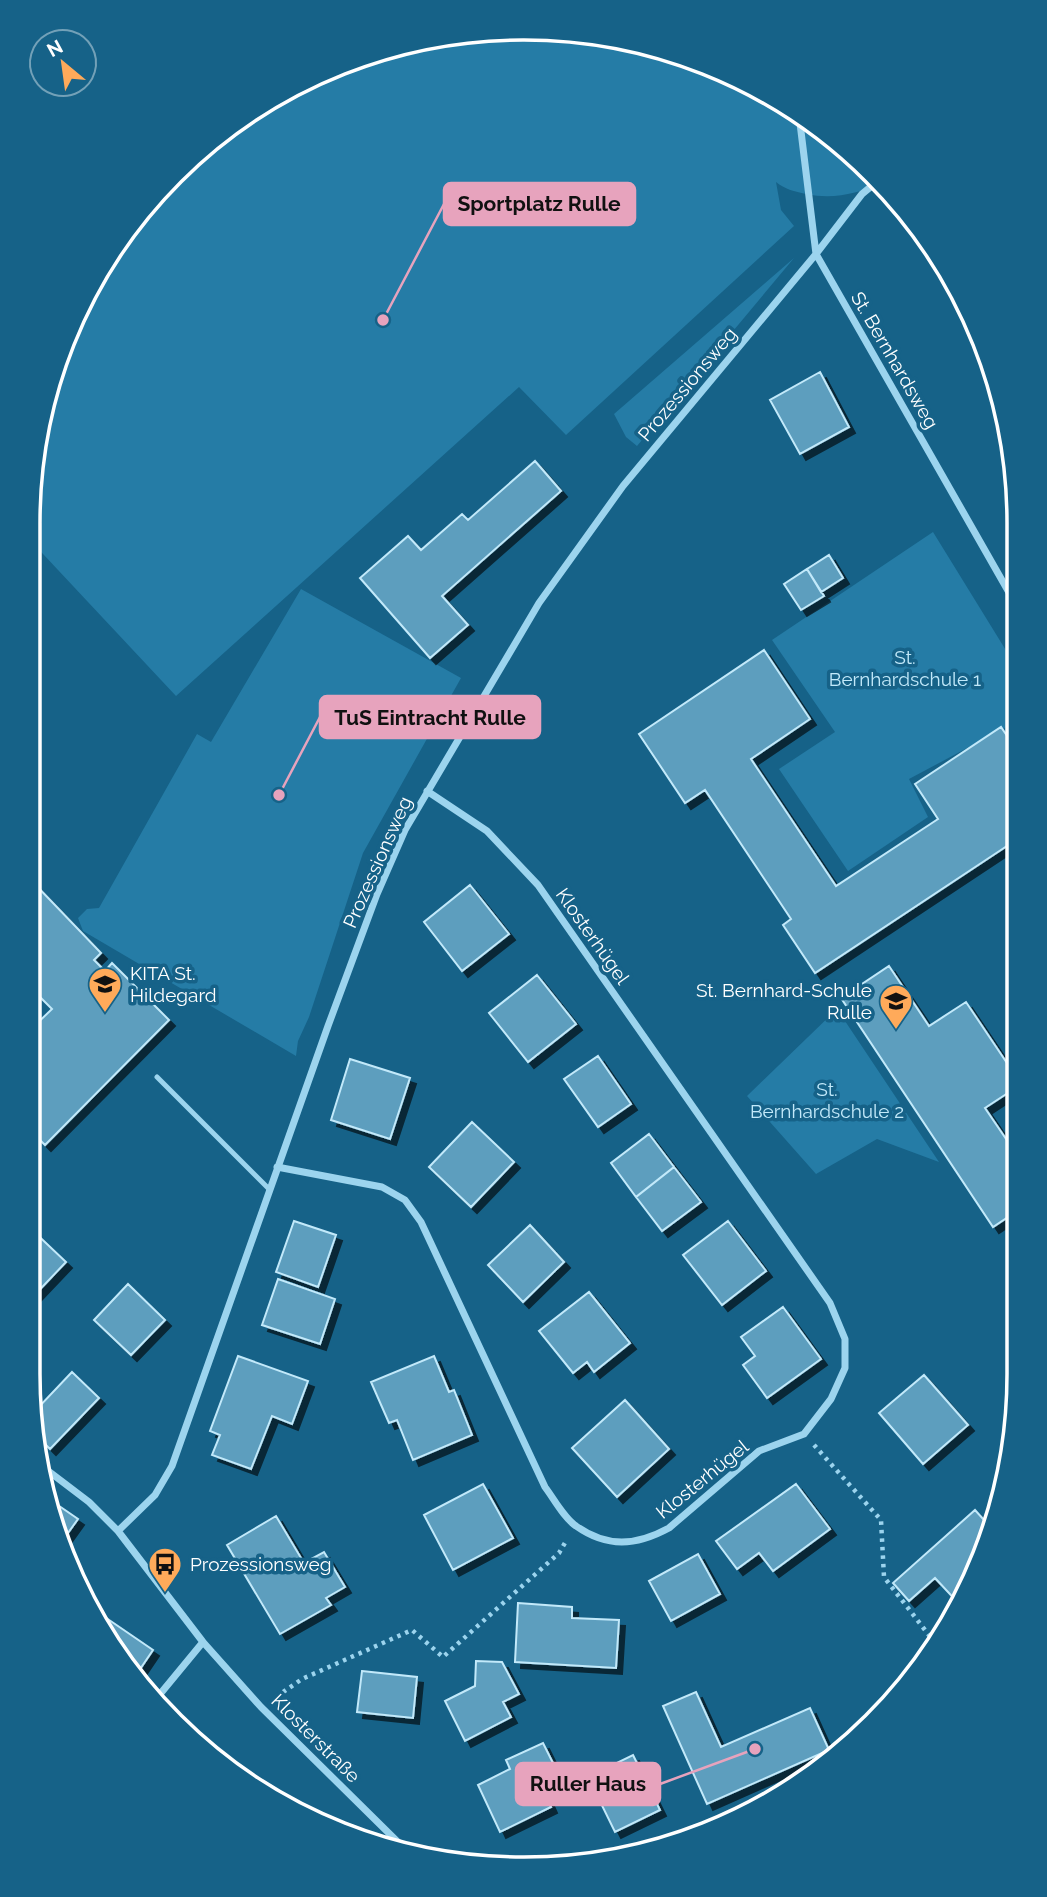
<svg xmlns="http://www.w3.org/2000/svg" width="1047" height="1897" viewBox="0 0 1047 1897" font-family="Raleway,sans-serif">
<defs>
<filter id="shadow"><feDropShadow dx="6" dy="6" stdDeviation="0" flood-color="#0009"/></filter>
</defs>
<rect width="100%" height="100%" fill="#166288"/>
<path fill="#257ca6" d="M491,29L589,32L683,54L772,95L874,173L883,184C856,193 835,200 806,194C794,191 786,190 776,182L781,210L794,226L566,435L519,387L176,696L29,539V491L54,365L95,275L151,196L222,130L305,79L396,45Z
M794,258L637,446L626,437L614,414Z
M933,532L1015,665L1016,722L909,779L928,817L848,871L779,769L835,732L772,640Z
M301,589L461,678L363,853L309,1017L298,1041L296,1056L83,931L78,918L87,909L99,908L197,734L211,742Z
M837,1009L939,1162L877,1139L816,1174L747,1096Z"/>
<path fill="#5d9ebe" stroke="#c2e9fa" stroke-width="2" filter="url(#shadow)" d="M820,372L849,427L800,454L770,400Z
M535,461L561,491L442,596L468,625L430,658L360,578L408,536L421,550L462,514L468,520Z
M829,555L843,578L821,592L807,569Z
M807,569L824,596L801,610L784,584Z
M764,650L810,719L751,759L836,886L938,819L915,784L1001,727L1016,749V840L815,973L783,925L791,919L705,790L685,803L639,734Z
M29,878L101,953L94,960L105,971L112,963L169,1020L45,1145L28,1128V1032L52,1009L28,985Z
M470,885L509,934L462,971L424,922Z
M889,966L929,1026L966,1002L1017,1078V1087L985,1108L1017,1155V1211L993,1227L841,998Z
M537,975L576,1024L528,1062L489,1013Z
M598,1056L631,1104L598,1127L564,1079Z
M350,1059L410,1078L390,1139L331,1120Z
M472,1122L514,1162L471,1207L429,1167Z
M649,1134L674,1167L636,1197L611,1163Z
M674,1167L701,1202L662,1231L636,1197Z
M294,1221L336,1235L318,1287L276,1272Z
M728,1221L766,1271L722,1305L683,1255Z
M530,1225L564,1262L523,1302L488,1265Z
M28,1226L66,1262L28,1302Z
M278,1279L335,1299L320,1344L262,1325Z
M128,1284L165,1320L131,1355L94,1320Z
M589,1292L630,1343L594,1372L587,1362L573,1373L539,1331Z
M783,1307L821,1359L767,1398L743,1365L755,1356L741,1337Z
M238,1356L308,1381L292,1424L272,1416L251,1469L212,1455L220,1435L210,1431Z
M434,1356L449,1392L454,1390L472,1435L413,1460L397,1420L389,1423L371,1382Z
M72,1372L99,1398L50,1449L39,1438L34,1412Z
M924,1375L968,1425L923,1464L879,1413Z
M625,1400L669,1449L617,1497L572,1448Z
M483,1484L513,1538L453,1570L424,1515Z
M796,1484L830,1529L773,1571L759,1553L737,1569L716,1541Z
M49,1499L78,1519L60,1544L54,1532Z
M975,1510L993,1530L960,1605L935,1578L909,1601L893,1583Z
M276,1516L304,1563L324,1552L345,1587L326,1598L331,1605L280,1634L227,1545Z
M698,1554L720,1594L671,1621L649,1581Z
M518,1603L572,1607V1618L619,1620L616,1668L515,1662Z
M96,1611L153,1650L134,1678L130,1675Z
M476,1661L502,1662L519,1694L503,1702L511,1717L465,1741L445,1701L475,1686Z
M362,1671L417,1677L413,1718L357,1712Z
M696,1692L721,1747L810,1708L829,1750L707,1804L663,1706Z
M543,1743L557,1771L539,1780L551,1807L500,1832L478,1785L510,1769L506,1760Z
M633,1755L660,1810L615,1832L588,1777Z
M229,1758L261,1791L248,1785L222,1761Z"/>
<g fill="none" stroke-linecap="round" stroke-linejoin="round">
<path stroke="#9cd4ee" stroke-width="4.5" stroke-dasharray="3.5 5" stroke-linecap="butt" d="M814,1445L881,1520L884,1577L935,1643
M276,1697L302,1679L412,1630L443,1657L559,1553L566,1541"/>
<path stroke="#9cd4ee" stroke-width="5" d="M157,1077L269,1189"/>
<path stroke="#9cd4ee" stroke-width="7" d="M799,115L816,254L1015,603
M277,1167L382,1187L405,1200L421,1222L545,1487C554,1499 564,1518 576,1526C607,1548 636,1546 669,1528L759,1451L804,1434L831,1399L845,1368V1339L830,1303L538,885L487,831L427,791
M43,1467L89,1502L118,1531L203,1642L261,1707L410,1854
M118,1531L155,1495L172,1466L328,1026L377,894L405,830L539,603L623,486L816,254L862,194L879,180
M156,1699L203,1642
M676,1840L773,1794"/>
</g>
<defs>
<symbol id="school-pin" viewBox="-11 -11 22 30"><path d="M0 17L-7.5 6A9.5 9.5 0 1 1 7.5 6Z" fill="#ffaa5a" stroke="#166288"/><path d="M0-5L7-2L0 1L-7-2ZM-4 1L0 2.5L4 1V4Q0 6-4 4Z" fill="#111"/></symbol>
<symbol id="bus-pin" viewBox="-11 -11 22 30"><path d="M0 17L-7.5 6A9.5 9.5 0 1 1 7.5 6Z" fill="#ffaa5a" stroke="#166288"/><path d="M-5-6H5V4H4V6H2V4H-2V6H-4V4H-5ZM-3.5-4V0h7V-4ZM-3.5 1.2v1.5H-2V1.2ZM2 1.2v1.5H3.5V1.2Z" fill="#111"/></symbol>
</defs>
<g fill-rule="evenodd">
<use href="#school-pin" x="86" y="965" width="38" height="52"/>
<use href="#school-pin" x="877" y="982" width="38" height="52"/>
<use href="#bus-pin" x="146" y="1545" width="38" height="52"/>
</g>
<g text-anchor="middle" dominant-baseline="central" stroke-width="7" stroke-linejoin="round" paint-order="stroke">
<g font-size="19" fill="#fff" stroke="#166288">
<text transform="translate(895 360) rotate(60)">St. Bernhardsweg</text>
<text transform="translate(687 384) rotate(-50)">Prozessionsweg</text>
<text transform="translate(377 862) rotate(-66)">Prozessionsweg</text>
<text transform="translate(593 936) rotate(55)">Klosterhügel</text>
<text transform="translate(702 1479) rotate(-39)">Klosterhügel</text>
<text transform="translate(316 1738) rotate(45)">Klosterstraße</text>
</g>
<g font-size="19" fill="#c2e9fa" stroke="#166288">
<text x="905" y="657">St.<tspan x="905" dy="22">Bernhardschule 1</tspan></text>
<text x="827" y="1089">St.<tspan x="827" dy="22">Bernhardschule 2</tspan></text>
</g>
<g font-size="19" fill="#fff" stroke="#166288" text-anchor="start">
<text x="130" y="973">KITA St.<tspan x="130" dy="22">Hildegard</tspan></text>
<text x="872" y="990" text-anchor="end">St. Bernhard-Schule<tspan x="872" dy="22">Rulle</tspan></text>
<text x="190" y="1564">Prozessionsweg</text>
</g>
</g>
<path d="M0 0H1047V1897H0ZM523 40H524A483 483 0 0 1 1007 523V1374A483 483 0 0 1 524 1857H523A483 483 0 0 1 40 1374V523A483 483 0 0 1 523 40Z" fill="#166288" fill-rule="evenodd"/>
<path fill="none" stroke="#fff" stroke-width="3.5" d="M523 40H524A483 483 0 0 1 1007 523V1374A483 483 0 0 1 524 1857H523A483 483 0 0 1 40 1374V523A483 483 0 0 1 523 40Z"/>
<path fill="none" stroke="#e7a3bd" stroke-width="2.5" d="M383 320L444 204M279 795L320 717M755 1749L660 1784"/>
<g fill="#e7a3bd" stroke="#166288" stroke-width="2.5">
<circle cx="383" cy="320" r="7"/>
<circle cx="279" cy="795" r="7"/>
<circle cx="755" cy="1749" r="7"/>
</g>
<g fill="#e7a3bd" stroke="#e7a3bd" stroke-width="2.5">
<rect x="444" y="183" width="191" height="42" rx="7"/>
<rect x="320" y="696" width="220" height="42" rx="7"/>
<rect x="516" y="1763" width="144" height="42" rx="7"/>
</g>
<g font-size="21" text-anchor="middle" font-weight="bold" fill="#111">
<text x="539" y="211">Sportplatz Rulle</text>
<text x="430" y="725">TuS Eintracht Rulle</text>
<text x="588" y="1791">Ruller Haus</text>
</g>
<g transform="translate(63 63) rotate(331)"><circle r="33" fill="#166288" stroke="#73a1b8" stroke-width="2"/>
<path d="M0-5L12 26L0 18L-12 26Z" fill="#ffaa5a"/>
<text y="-10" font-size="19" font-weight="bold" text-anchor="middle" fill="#ffffff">N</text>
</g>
</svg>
